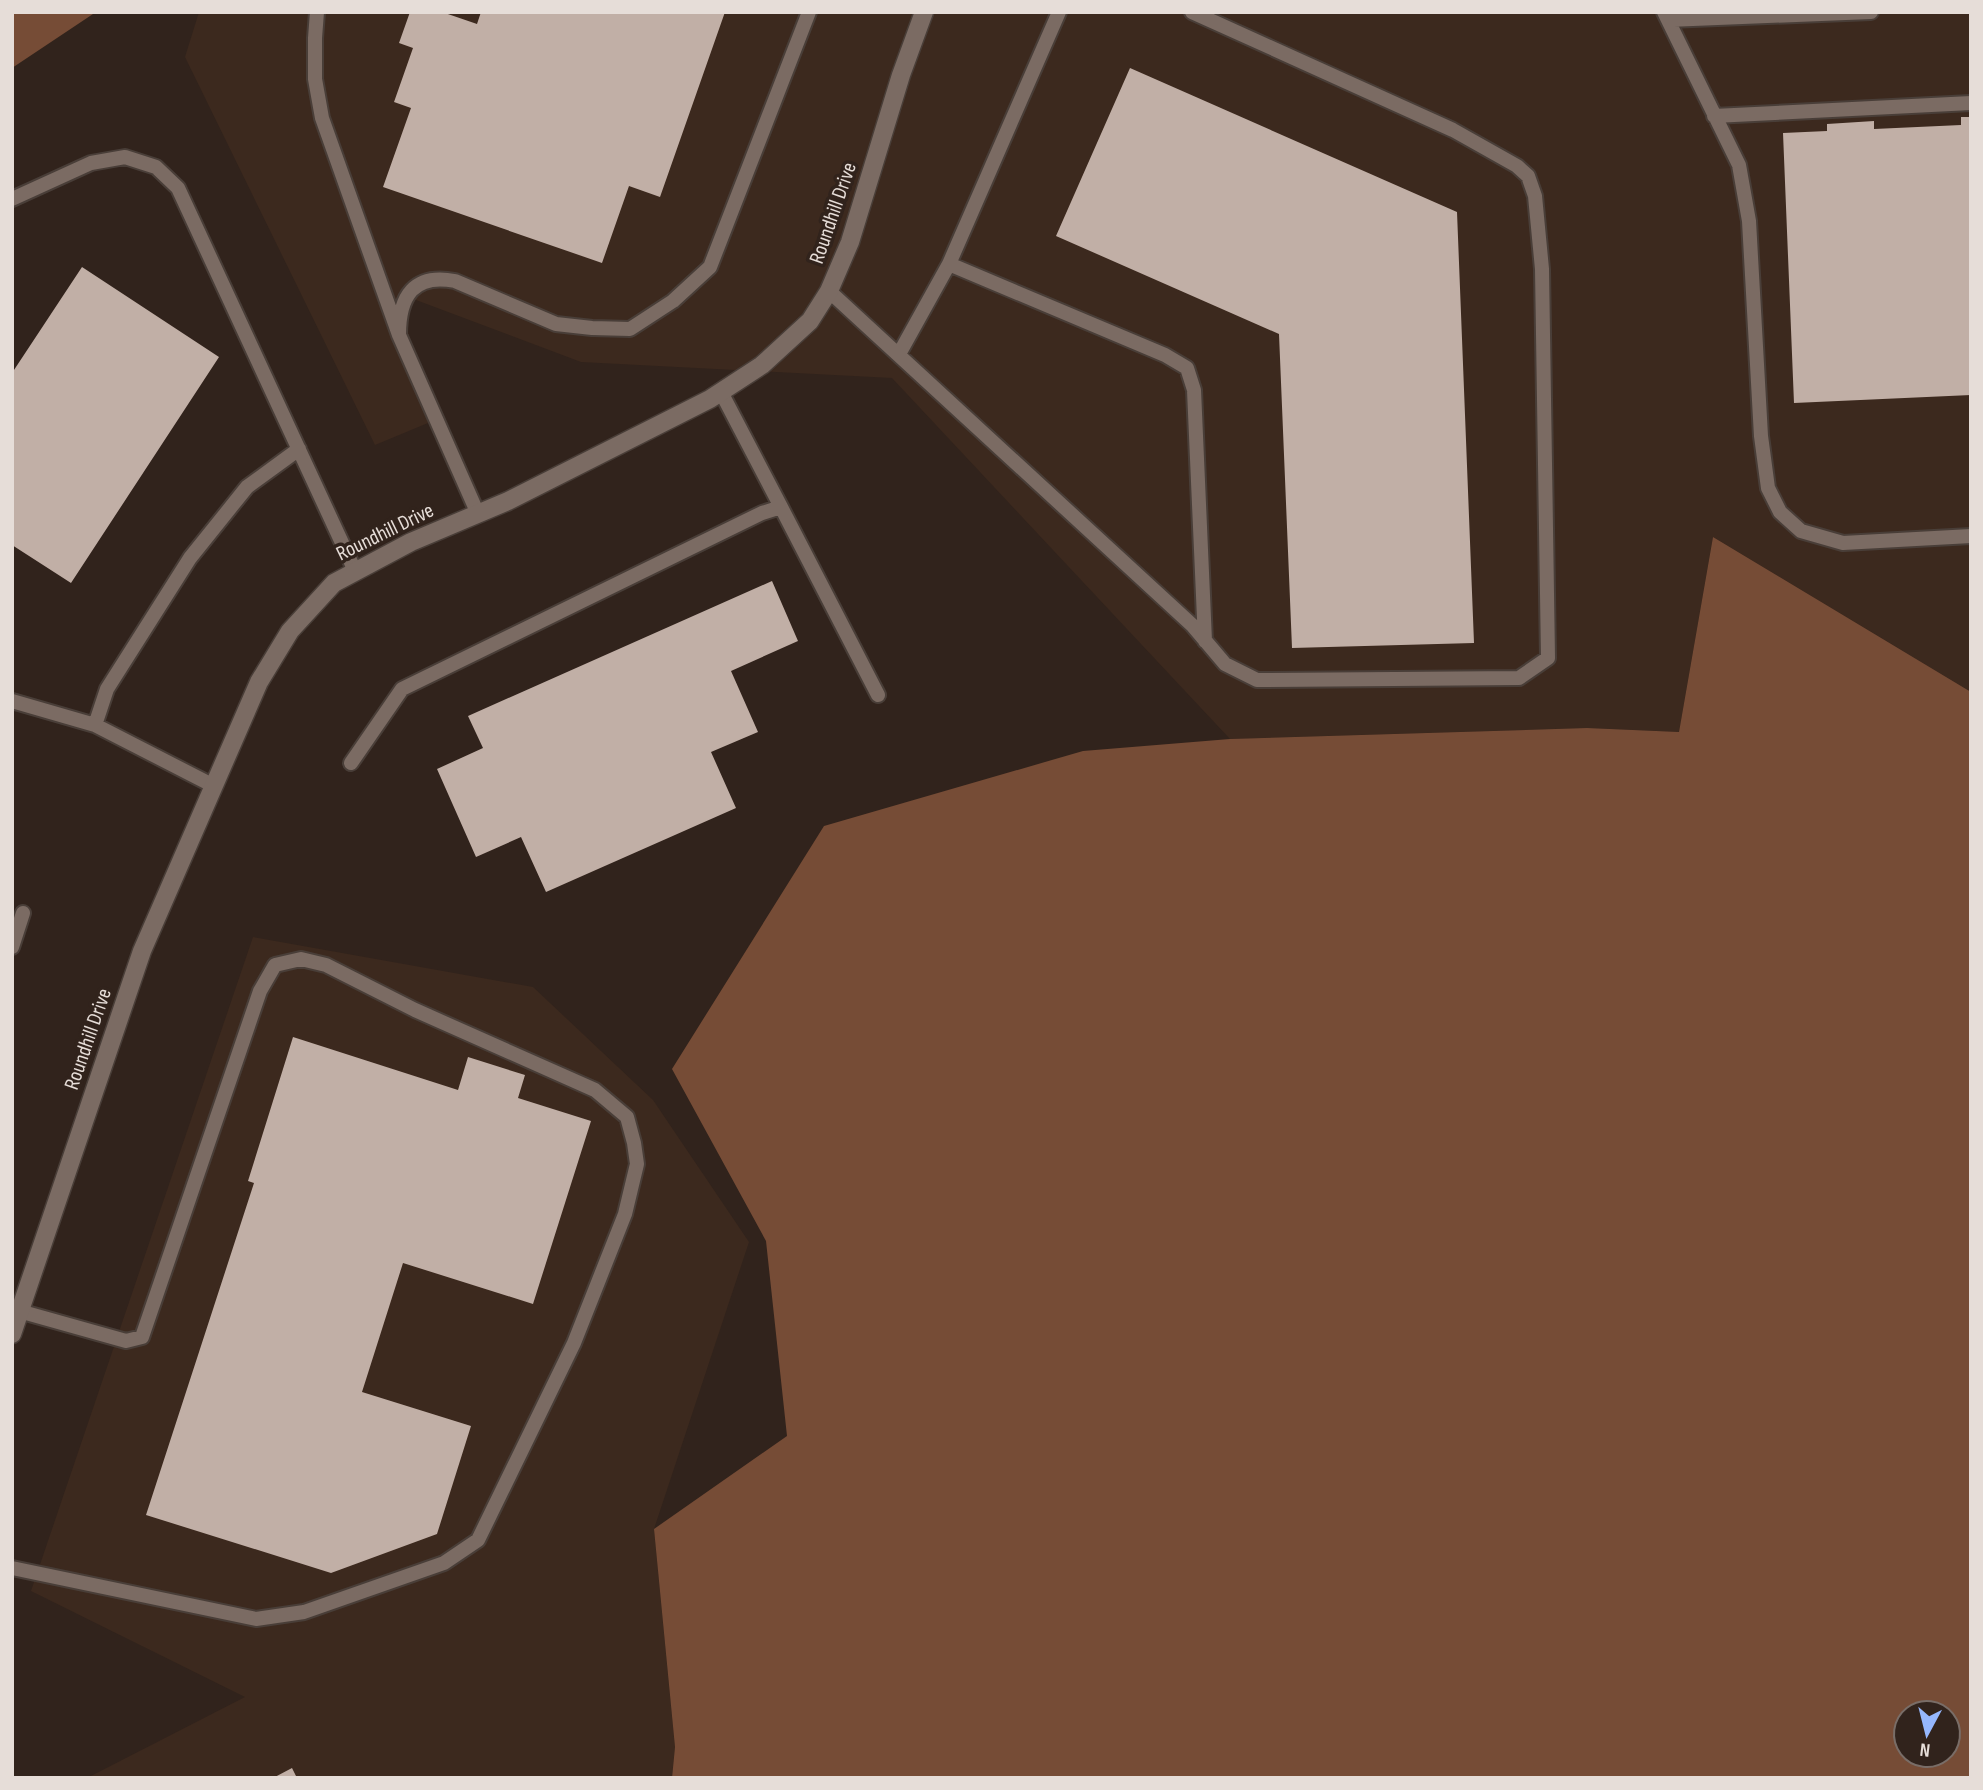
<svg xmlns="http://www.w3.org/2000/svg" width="1983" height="1790" viewBox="0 0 1983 1790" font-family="'Sofia Sans Condensed',sans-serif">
<rect width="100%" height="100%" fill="#31231c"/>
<path fill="#3c291e" d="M199,12H1971V692L1713,537L1679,732L1587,728L1230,739L892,378L581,362L400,294L428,423L375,445L185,57Z
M253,937L533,987L653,1100L749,1242L654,1529L675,1747L672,1778H87L245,1697L31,1591Z"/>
<path fill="#764c36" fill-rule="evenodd" d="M12,12H96L12,68Z
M1713,537L1971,692V1778H672L675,1747L654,1529L787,1436L766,1241L672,1069L824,826L1083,751L1230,739L1587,728L1679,732ZM1906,1713H1948V1755H1906Z"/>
<path fill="#c1afa6" d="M410,12H442L477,24L481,12H725L660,197L629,186L602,263L383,187L411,108L394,102L413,48L399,43Z
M1130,68L1457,212L1474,643L1292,648L1279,334L1056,236Z
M1961,117H1971V395L1794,403L1783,133L1827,131V124L1874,121V129L1961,125Z
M82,267L219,357L71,583L12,545V373Z
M772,581L798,641L731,671L758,732L711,752L736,808L546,892L521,837L476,857L437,769L483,748L468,716Z
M293,1037L458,1090L468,1057L525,1075L518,1098L591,1121L533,1304L403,1263L362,1392L471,1426L437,1534L331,1573L146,1515L254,1183L248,1181Z
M292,1768L297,1778H273Z"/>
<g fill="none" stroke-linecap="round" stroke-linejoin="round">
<defs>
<path id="lane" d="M317,12L315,38V79L322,118L399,335L478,514
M1664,12L1739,165L1749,221L1761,436L1768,488L1780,512L1801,531L1843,543L1971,536
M1668,20L1871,12
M1714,116L1971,103
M12,199L91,163L125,157L156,167L178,188L355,571
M949,264L1165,355L1187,368L1194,390L1205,641
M829,291L1192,625L1225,664L1257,680L1519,678L1548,658L1542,269L1535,196L1528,176L1517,166L1453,130L1192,12
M399,335C399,296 414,273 455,281L556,324L592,328L630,329L673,301L710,267L809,12
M899,354L949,264L1059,12
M781,507L878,695
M12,701L95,725L212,785
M95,725L107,689L190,558L247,487L299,449
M351,763L402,689L762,513L781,507L721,392
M12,947L23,913
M12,1568L256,1619L304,1612L444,1563L478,1540L574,1343L625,1214L637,1164L634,1143L627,1117L595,1090L415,1010L326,965L301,959L275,965L260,991L142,1337L126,1341L19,1311"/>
<path id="street" d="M12,1334L142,951L259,682L290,631L334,583L411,542L508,501L710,399L762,365L810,321L829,291L850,242L901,75L924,12"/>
</defs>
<use href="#lane" stroke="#493e38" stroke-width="18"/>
<use href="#street" stroke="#493e38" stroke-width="21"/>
<use href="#lane" stroke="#7b6b63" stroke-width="14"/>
<use href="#street" stroke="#7b6b63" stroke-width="18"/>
</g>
<g text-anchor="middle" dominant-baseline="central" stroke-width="7" stroke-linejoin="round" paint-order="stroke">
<g font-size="21" fill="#e6ddd8" stroke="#31231c">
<text transform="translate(833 213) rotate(-71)">Roundhill Drive</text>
<text transform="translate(385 532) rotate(-26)">Roundhill Drive</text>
<text transform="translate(88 1039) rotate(-71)">Roundhill Drive</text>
</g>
</g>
<rect width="1983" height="1790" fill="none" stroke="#e6ddd8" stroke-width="28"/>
<g transform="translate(1927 1734) rotate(187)"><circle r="33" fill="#31231c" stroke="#796d67" stroke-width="2"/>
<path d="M0-5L12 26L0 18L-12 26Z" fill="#95b7fd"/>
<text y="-10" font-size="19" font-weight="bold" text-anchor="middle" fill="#e6ddd8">N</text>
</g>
</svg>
